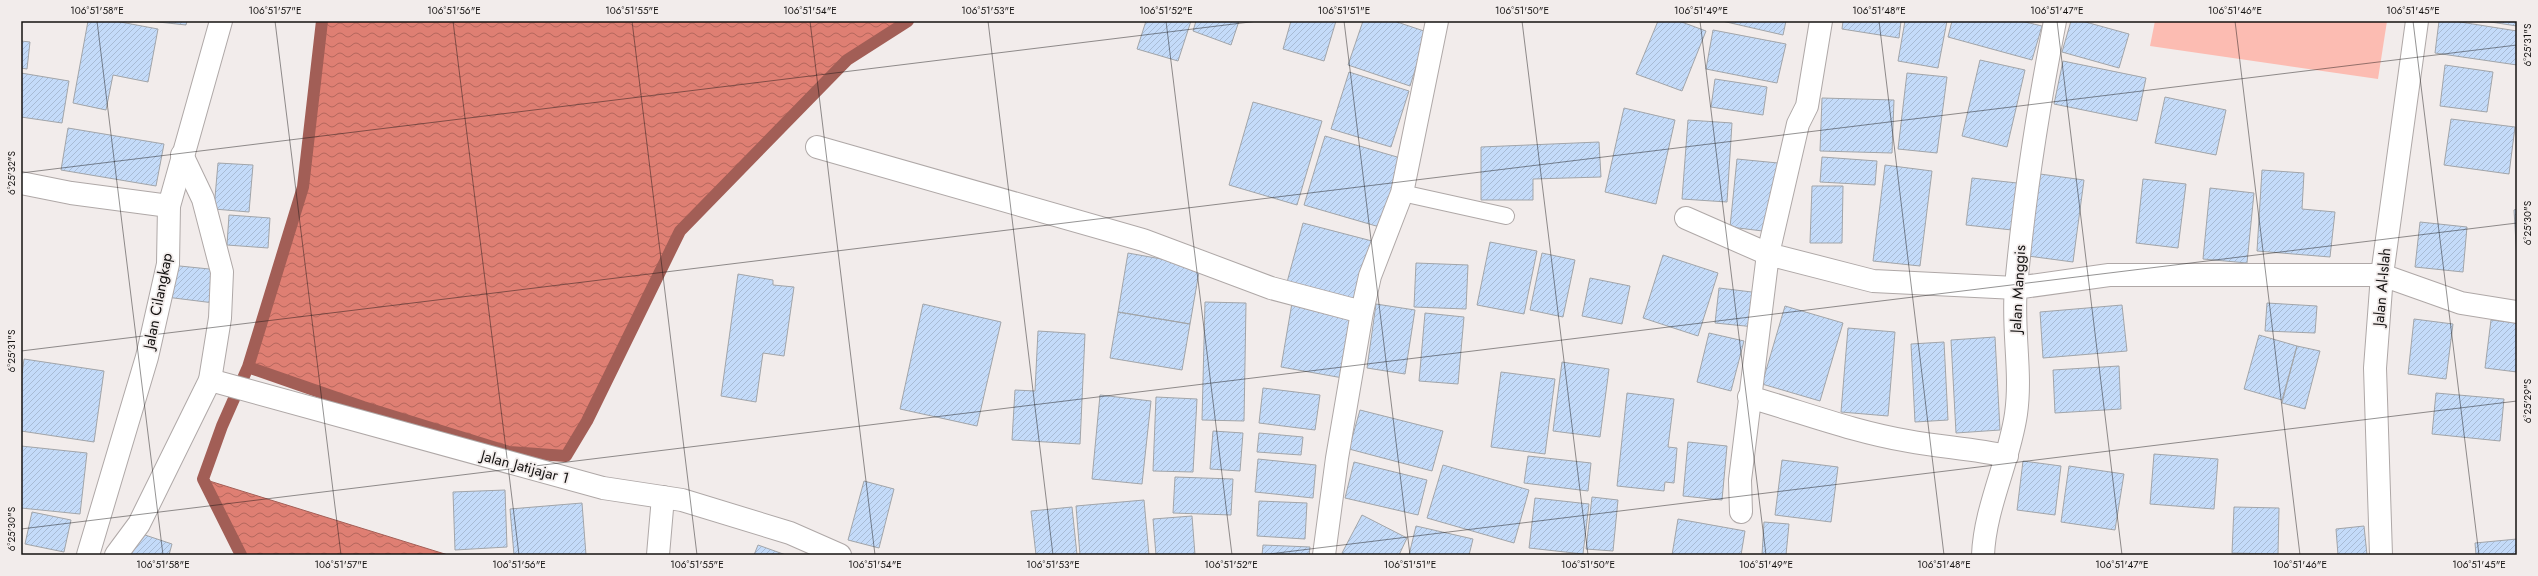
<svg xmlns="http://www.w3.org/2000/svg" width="2538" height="576" viewBox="0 0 2538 576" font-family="Jost,sans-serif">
<defs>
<pattern id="water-waves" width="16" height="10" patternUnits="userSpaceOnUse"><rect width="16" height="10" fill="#df7f73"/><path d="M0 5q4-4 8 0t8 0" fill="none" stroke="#b4675d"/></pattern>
<pattern id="building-hatch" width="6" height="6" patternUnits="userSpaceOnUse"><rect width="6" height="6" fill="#c4dbf9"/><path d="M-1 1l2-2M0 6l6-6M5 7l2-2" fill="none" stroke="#a8bbd4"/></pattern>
</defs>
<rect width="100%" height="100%" fill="#f2eceb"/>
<path fill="#fcbcb2" d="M2155,21H2387L2378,79L2150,46Z"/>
<path fill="url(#water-waves)" stroke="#a25e56" d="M322,21H908L846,60L680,231L587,421L566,456L509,452L363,407L248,367L303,187Z
M203,479L448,555H241Z"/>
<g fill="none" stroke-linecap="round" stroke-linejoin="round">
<path stroke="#a25e56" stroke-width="12" d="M248,367L363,407L509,452L566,456L587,421L680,231L847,60L908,21
M241,555L203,479L222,426L248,367L303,187L322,21"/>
</g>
<path fill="url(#building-hatch)" stroke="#a2a5a9" d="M88,21H115L158,29L148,82L113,75L106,110L73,103Z
M149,21H187L186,25Z
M1146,21H1191L1178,61L1137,49Z
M1196,21H1239L1231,45L1193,31Z
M1291,21H1336L1324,61L1283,49Z
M1363,21H1394L1427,32L1410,86L1348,65Z
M1658,21H1679L1706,31L1682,91L1636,74Z
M1722,21H1786L1783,35Z
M1843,21H1901L1899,38L1842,29Z
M1905,21H1947L1938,68L1898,61Z
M1952,21H2021L2042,26L2032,60L1948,37Z
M2071,21H2082L2129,34L2119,68L2062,52Z
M2439,21H2454L2517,31V65L2435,53Z
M2484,21H2517V26Z
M1713,30L1786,44L1777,83L1706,69Z
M21,41L30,42L27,69L21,68Z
M1980,60L2025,70L2007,147L1962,136Z
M2063,61L2146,78L2137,121L2054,104Z
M2445,65L2493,72L2487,112L2440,106Z
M1349,72L1409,91L1391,147L1331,129Z
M21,73L69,81L62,123L21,117Z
M1907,73L1947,77L1937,153L1898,149Z
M1715,79L1767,87L1763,115L1711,107Z
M2165,97L2226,110L2216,155L2155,143Z
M1822,98L1894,100L1892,153L1820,151Z
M1253,102L1322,121L1297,205L1229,185Z
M1624,108L1675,120L1656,204L1605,192Z
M2451,119L2515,127L2509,174L2444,165Z
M1688,120L1732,123L1727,202L1682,199Z
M68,128L164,144L156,186L61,170Z
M1325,136L1404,159L1383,228L1304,205Z
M1599,142L1601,177L1533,179V200H1481V147Z
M1822,157L1877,161L1875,185L1820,182Z
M1737,159L1778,163L1771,232L1730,227Z
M218,163L253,165L249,212L214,209Z
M1885,165L1932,171L1920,266L1873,261Z
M2262,170L2304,173L2302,209L2335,212L2330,257L2257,251Z
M2040,174L2084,180L2073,262L2028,256Z
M1972,178L2017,183L2012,230L1966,225Z
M2143,179L2186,184L2178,248L2136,243Z
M1812,186H1843L1842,243H1810Z
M2210,188L2254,193L2247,263L2203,259Z
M2517,209V260L2514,210Z
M229,215L270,218L268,248L227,245Z
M2420,222L2467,227L2463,272L2415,267Z
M1303,223L1372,241L1356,304L1286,286Z
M1490,242L1537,251L1524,314L1477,305Z
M1128,253L1200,266L1190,324L1118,312Z
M1542,253L1575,260L1563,317L1530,310Z
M1663,255L1718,273L1698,336L1643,318Z
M1416,263L1468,265L1466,309L1414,307Z
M170,265L219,270L214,303L166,297Z
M738,274L773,280V285L794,287L784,356L763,353L756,402L721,396Z
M1590,278L1630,286L1622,324L1582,316Z
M1719,288L1760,293L1755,327L1715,323Z
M1205,302L1246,303L1244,421L1202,420Z
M1292,303L1354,314L1343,378L1281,367Z
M2267,303L2317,306L2315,333L2265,331Z
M923,304L1001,322L977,426L900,409Z
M1376,304L1415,310L1405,374L1367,368Z
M2122,305L2127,351L2043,358L2040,312Z
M1785,306L1843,323L1820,401L1762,384Z
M1118,312L1190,324L1182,370L1110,358Z
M1425,313L1464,317L1458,384L1419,381Z
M2414,319L2453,324L2446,379L2408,374Z
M2491,320L2517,323V372L2485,368Z
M1848,328L1895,332L1888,416L1841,412Z
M1038,331L1085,334L1080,444L1012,440L1015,390L1035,391Z
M1709,333L1744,341L1731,391L1697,382Z
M2259,335L2297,346L2282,400L2244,389Z
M1995,337L2000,430L1956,433L1951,340Z
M1944,342L1948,420L1915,422L1911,344Z
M2297,346L2320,351L2305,409L2282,403Z
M24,359L104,371L94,442L21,431V382Z
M1562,362L1609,369L1600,437L1553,431Z
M2119,366L2121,409L2055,413L2053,370Z
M1501,372L1555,379L1545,454L1491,447Z
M1263,388L1320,395L1315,430L1259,423Z
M1627,393L1674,399L1668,447L1677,448L1674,483L1665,482L1664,491L1617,486Z
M2436,393L2504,399L2500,441L2432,434Z
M1100,395L1151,401L1142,484L1092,479Z
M1156,397L1197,399L1193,472L1153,471Z
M1360,410L1443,431L1432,471L1349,449Z
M1213,431L1243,433L1240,471L1210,469Z
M1259,433L1303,437L1301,455L1257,452Z
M1688,442L1727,446L1722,500L1683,496Z
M21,446L87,453L80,514L21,508Z
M2154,454L2218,459L2214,509L2150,504Z
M1528,456L1591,463L1588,491L1524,483Z
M1258,459L1316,465L1313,498L1255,492Z
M1782,460L1838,467L1831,522L1775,515Z
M2023,461L2061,466L2055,515L2017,510Z
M1354,462L1427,480L1418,515L1345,498Z
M1443,465L1529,490L1514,543L1427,518Z
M2069,466L2124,474L2115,530L2061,522Z
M1175,477L1233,479L1231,515L1173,513Z
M864,481L894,489L879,548L848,540Z
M505,490L507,547L455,550L453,492Z
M1592,497L1618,500L1613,551L1586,549Z
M1535,498L1589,504L1583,554L1529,548Z
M1144,500L1149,555H1080L1076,506Z
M1259,501L1307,503L1305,539L1257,536Z
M582,503L586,555H514L510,509Z
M1072,507L1077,555H1036L1031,511Z
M2234,507L2279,508L2278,554L2232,553Z
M32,512L71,520L64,552L25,544Z
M1362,515L1407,538L1399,555H1346L1342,553Z
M1192,516L1195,555H1156L1153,519Z
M1678,519L1745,531L1741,555H1672Z
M1764,522L1789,524L1786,555H1762Z
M1416,526L1473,539L1469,555H1409Z
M2364,526L2367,555H2338L2336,529Z
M136,532L172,544L169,555H128Z
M2517,539V555H2476L2475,543Z
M758,545L786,555H754Z
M1263,545L1310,547L1309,555H1262Z"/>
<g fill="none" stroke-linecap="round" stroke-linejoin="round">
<defs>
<path id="service" d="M1402,193L1506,216"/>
<path id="minor" d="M817,147L1143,240L1271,288L1362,312
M21,183L71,193L169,206
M1686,218L1768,254L1873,281L2016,288L2109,275H2382L2461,303L2517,312
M1749,397C1802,412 1854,432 1908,441C1941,447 1974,449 2007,456
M1741,512L1740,480L1768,254L1798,124L1807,106L1821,21
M116,555L139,524L210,380L220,318L222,272L203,199L182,155
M658,555L663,497
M1324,555L1337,458L1362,312L1370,276L1402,193L1437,21
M1983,555C1985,507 2009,462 2016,414C2022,372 2012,329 2016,287C2024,198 2038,109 2055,21
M2381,555L2375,368L2382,275L2417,21"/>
<path id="tertiary" d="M210,380L603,488L682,500L790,533L840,555
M88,555L147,357L168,264L169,206L221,21"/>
</defs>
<use href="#service" stroke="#afa8a7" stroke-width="18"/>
<use href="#minor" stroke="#afa8a7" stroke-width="24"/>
<use href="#tertiary" stroke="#afa8a7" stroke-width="24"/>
<use href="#service" stroke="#fff" stroke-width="16"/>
<use href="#minor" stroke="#fff" stroke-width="22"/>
<use href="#tertiary" stroke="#fff" stroke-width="22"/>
</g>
<path fill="none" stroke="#141211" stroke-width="1" stroke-opacity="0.45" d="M97,21L163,555M275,21L341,555M453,21L519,555M632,21L697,555M810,21L875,555M988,21L1053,555M1166,21L1232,555M1344,21L1410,555M1522,21L1588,555M1700,21L1766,555M1879,21L1944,555M2057,21L2122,555M2235,21L2300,555M2413,21L2479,555M21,173L1258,21M21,351L2517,45M21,529L2517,223M1261,555L2517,401"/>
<g text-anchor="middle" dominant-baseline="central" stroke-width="3.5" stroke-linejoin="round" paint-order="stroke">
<g font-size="15" fill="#141211" stroke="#f2eceb">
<text transform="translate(2382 287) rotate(-85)">Jalan Al-Islah</text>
<text transform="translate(2018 289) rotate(-87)">Jalan Manggis</text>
<text transform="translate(158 301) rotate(-79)">Jalan Cilangkap</text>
<text transform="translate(525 467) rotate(15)">Jalan Jatijajar 1</text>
</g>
</g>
<rect width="2538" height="576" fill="none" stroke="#f2eceb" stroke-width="44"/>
<rect x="22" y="22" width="2494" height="532" fill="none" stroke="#141211" stroke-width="1.5"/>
<g font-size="10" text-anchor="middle" fill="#141211">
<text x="97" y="14">106°51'58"E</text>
<text x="275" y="14">106°51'57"E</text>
<text x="454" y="14">106°51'56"E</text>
<text x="632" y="14">106°51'55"E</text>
<text x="810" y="14">106°51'54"E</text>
<text x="988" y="14">106°51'53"E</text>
<text x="1166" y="14">106°51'52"E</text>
<text x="1344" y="14">106°51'51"E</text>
<text x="1522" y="14">106°51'50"E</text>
<text x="1701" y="14">106°51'49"E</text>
<text x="1879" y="14">106°51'48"E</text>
<text x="2057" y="14">106°51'47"E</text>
<text x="2235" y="14">106°51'46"E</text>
<text x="2413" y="14">106°51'45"E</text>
<text transform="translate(2527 45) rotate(-90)" y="4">6°25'31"S</text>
<text transform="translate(11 173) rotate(-90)" y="4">6°25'32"S</text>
<text transform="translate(2527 223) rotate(-90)" y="4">6°25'30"S</text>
<text transform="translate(11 351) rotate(-90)" y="4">6°25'31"S</text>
<text transform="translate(2527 401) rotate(-90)" y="4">6°25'29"S</text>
<text transform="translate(11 529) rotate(-90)" y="4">6°25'30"S</text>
<text x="163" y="568">106°51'58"E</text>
<text x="341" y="568">106°51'57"E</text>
<text x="519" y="568">106°51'56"E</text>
<text x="697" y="568">106°51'55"E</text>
<text x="875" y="568">106°51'54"E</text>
<text x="1053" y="568">106°51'53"E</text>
<text x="1231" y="568">106°51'52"E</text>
<text x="1410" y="568">106°51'51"E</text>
<text x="1588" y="568">106°51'50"E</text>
<text x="1766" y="568">106°51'49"E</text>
<text x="1944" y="568">106°51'48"E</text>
<text x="2122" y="568">106°51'47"E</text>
<text x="2300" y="568">106°51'46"E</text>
<text x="2479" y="568">106°51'45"E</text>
</g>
</svg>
